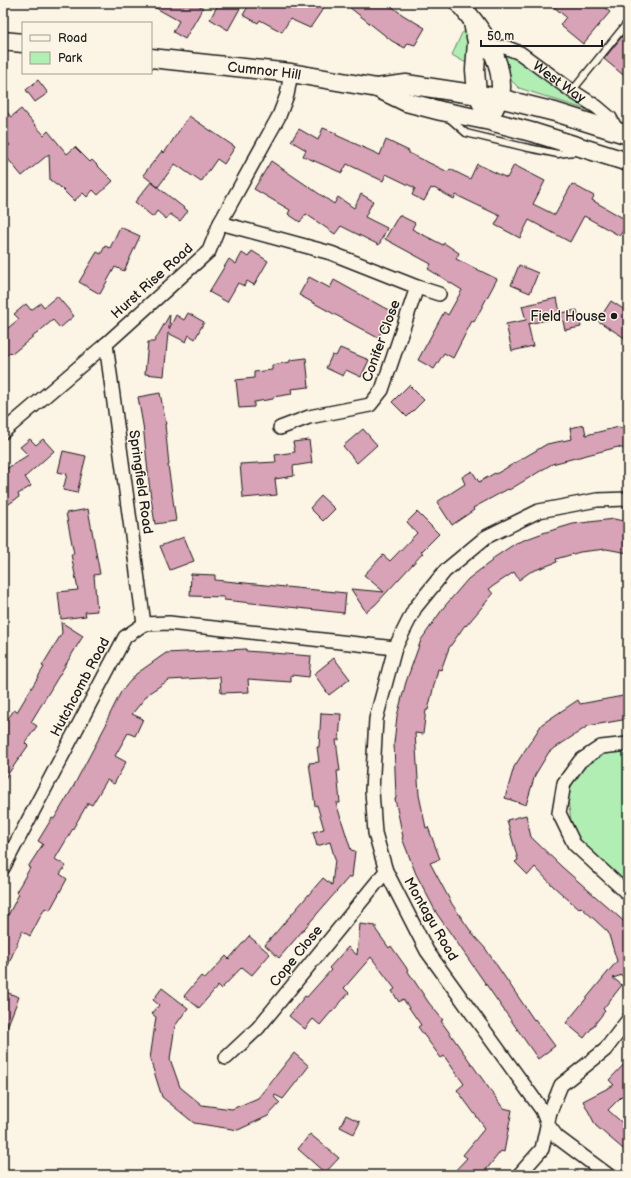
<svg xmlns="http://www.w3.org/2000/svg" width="631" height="1178" viewBox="0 0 631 1178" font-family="'Balsamiq Sans',sans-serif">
<rect width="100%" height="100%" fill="#fcf5e5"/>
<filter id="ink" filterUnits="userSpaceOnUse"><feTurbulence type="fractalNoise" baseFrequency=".025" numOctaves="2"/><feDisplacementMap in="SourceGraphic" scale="8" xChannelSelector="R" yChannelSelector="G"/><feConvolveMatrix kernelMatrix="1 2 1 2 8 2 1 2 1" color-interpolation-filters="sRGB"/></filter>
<g filter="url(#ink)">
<path fill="#b1eeb4" stroke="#668568" d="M466,30L470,55L466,63L452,55L462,33Z
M504,56C519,54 544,78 556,87C565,94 575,100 585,106L588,109L587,110L519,88C507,78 506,71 504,56Z
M620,746L628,751V887L574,840L567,794L584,762Z"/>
<path fill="#d8a2b7" stroke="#1c1c1c" d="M147,3H195L203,8L185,39L173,32L179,21Z
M219,3H243L228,30L210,19Z
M250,3H327L310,28L290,19L282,32L260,20L258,23L243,15Z
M344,3H387L403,15L425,28L415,45L408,43L405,48L392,41Z
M549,3H599L610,12L583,44L560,25L566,17Z
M628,29V79L604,59Z
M38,80L48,93L35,102L26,90Z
M3,107L11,117L21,109L44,135L48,131L67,154L75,147L90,162L92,160L113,181L98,195L93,190L87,197L83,193L74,201L58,185H56L50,180L49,154L22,176L3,153V151L10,145L3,137Z
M189,116L235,147L224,164L217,159L201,182L175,164L158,187L143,175L162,151L164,153Z
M323,128L336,133V135L380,155L386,140L409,151V153L448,172L450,169L470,179L477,164L507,178L514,165L545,181L533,204L555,215L572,184L594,196L592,200L628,221L620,236L584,216L570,242L529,220L520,238L495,225L500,216L456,195L454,199L434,188L433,189L431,188L424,201L412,195L415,188L386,174L383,181L347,164L342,173L303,156L306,150L291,141L299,129L318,140Z
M271,161L334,204L338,197L354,208L361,194L373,201L365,217L387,228L379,245L341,226L335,234L306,214L300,222L288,214L290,210L254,189Z
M151,182L188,211L180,221L170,214L166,219L157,211L153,217L135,202Z
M399,215L415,223L412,229L443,245L444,243L459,253L456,259L497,279L474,322L472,321L453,358L444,353L434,369L418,360L444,312L448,315L462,290L428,269L431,264L385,239Z
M120,227L140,236L124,271L115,267L100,294L79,282L97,252L101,254L105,246L110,248Z
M252,251L268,261L254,285L247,281L244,286L238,283L227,302L209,292L229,259L236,264L242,253L248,257Z
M519,265L538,273L530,293L511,285Z
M309,277L330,288L334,280L392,312L378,338L299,295Z
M57,296L74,316L60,328L53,320L12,354L10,352L3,359V332L19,319L14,314L26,304L31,310L41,303L44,307Z
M557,298L561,317L528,324L533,346L512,351L506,324L526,320L522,306Z
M611,301L628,312V340L598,321Z
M577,310L581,327L565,330L561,313Z
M188,313L204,322L195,339L189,335L186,342L168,333L164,376L145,374L148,342H154L170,314L169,329L176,315L184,320Z
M340,348L369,360L361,377L346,370L343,376L326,368L332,355L336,356Z
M306,358L309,387L291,389L292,394L273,397V399L254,402V407L239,408L236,380L254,378V372L272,370V365L290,362V360Z
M409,385L424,400L407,417L392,402Z
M160,393L166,424H165L169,465H168L176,521L155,524L150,491L143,425L138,397Z
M584,425L586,435L619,427L628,430V450L618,447L552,464L509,490L508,489L473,508L474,510L452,525L437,502L465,484L462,477L472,471L479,482L495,473L496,474L547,444L572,439L570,428Z
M363,429L377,445L357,463L343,446Z
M30,439L36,445L43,439L54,451L25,477L31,486L18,494L19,497L3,508V471L28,455L20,447Z
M309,440L312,463L293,466L294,476L275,479L277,495L243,498L240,464L276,462L275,455L295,452L293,442Z
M63,451L86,456L77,493L63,490L67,474L58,472Z
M321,496L335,509L323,521L310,508Z
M88,509L100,574L94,575L97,611L85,612L86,616L61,619L58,592L78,590L71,554H74L66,513Z
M417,512L439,534L421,552L423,553L375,605L366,612L351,589L384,592L364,575L383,555L390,561L417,533L407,522Z
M614,519L628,522V553L606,549L580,552L556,559L557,562L530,572L519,580L514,572L489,589L493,594L466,626L465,625L449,648L441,670L438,669L428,710H426L423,734L415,733L419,795L426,828L428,827L440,859L430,863L452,904L474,936L485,948L534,1020L535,1019L555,1046L538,1059L437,914L416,874L402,838L403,837L395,799L396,798L394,743L397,716L406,682L421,640L444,607L468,579L493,560L492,559L516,543L543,533L573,524Z
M184,537L194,561L170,570L160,546Z
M191,574L215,575V580L346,593L344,613L224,600V597L190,596Z
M61,622L83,636L31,722L37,726L25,743L28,746L3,781V726L14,710L17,712L44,667L42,666L62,633Z
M246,649V651L311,656L309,677L291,675V682L248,679L249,692L221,693L220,677L169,680L149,693L132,714L143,719L135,736L128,733L115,756L126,762L114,784L107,780L92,805L88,803L55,859L66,866L60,874L67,879L50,910L45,908L30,936L22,931L3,978V925L19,894L16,892L30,868L28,867L43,844L38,841L52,818L54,819L72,789L107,723L106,722L121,692L136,674L166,653Z
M334,658L350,679L329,695L314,674Z
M628,695V719L588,726L549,752L535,775L526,805L505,798L514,767L542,724L578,700L580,704Z
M321,713L341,714L339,740H336L340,771H337L340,803H336L351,850L355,851L352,877H349L279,958L265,945L323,878L332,885L335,859L330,842L317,846L313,832L324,829L317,805L315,806L309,763L319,762L317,747H319Z
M526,815L531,837L562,867L628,925V985L626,986L622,975L613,978L622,985L603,1009L605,1011L584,1038L566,1023L617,961L608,932L581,907L579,909L554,887L535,867L528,875L515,862L518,860L507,820Z
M360,924L376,926V930L389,948L391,946L408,970H407L429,1003L443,1020L441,1021L503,1108L512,1110L504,1152L501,1151L482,1175H451L467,1158L463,1155L485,1128L457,1090L464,1084L444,1056L441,1058L418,1027L421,1025L403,999L399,1002L392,991L395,989L371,957L344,988L349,993L332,1012H331L320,1025L313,1019L305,1029L289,1016L305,996L307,997L331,970L329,968L348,947L357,955Z
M249,936L270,954L252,975L242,967L221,989L218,986L199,1008L184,996L201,976L205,979L226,956L229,959Z
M162,988L188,1008L175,1026L170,1059L180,1087L202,1105L232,1109L258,1098L294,1053L309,1066L283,1099L275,1095L274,1097L280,1103L268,1116L238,1130L194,1123L162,1097L150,1059L156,1017L152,1014L159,1005L153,1000Z
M3,991L19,997L4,1035H3Z
M628,1060V1098L624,1094L608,1110L628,1128V1153L596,1126L583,1101L614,1085L609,1080Z
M346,1115L360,1122L354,1134L340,1127Z
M310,1134L339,1158L325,1173L298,1149Z"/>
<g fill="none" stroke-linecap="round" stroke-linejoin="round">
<defs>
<path id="lane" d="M572,91L628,22
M450,119L466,133L524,147L558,154L574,152"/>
<g id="street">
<path id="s1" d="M492,48L505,47L520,53L572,91L597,107L610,118L617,131"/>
<path d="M220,223L331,253L417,287L439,294"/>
<path d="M106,344L144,624"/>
<path d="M280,428L309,417L370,405L382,390L417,287"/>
<path d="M3,432L106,344L209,251L220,223L279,116L287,95L291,73"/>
<path d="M628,744L601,747L580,761L564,783L559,813L574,844L628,894"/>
<path d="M3,868L125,637L144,624L169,623L395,648"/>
<path d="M226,1058L258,1028L386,871"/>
<path d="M519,1175L542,1149L550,1112L561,1085L605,1050L628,1020"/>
<path d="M608,1175L557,1137L548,1125L542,1110L427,951L386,871L375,833L372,791L376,719L395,648L415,608L445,571L486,537L539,511L597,500L628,499"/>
</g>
<g id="secondary">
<path d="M459,3C479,27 502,55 501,88C501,95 497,102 494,109"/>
<path d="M473,23L477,42L475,70L477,94L482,104"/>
<path d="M3,41L23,43"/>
<path id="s2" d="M151,58L291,73L377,88L406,102L441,111L490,121L535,133L628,162"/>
<path d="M377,88L406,84L499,98L555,112L628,135"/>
</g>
</defs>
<use href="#lane" stroke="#1c1c1c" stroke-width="9"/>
<use href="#street" stroke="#1c1c1c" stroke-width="16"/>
<use href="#secondary" stroke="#1c1c1c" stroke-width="21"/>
<use href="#lane" stroke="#fcf5e5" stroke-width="6"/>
<use href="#street" stroke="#fcf5e5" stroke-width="13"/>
<use href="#secondary" stroke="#fcf5e5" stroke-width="18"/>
</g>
</g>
<circle fill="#1c1c1c" stroke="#fcf5e5" stroke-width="1.5" cx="614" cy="316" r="4"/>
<g text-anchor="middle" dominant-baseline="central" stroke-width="3" stroke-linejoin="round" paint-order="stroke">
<g font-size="14" fill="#1c1c1c" stroke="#fcf5e5">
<text stroke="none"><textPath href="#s2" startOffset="114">Cumnor Hill</textPath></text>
<text stroke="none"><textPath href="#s1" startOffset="78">West Way</textPath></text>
<text transform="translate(152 281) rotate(-42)">Hurst Rise Road</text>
<text transform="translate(381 341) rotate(-70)">Conifer Close</text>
<text transform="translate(141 482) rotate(82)">Springfield Road</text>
<text transform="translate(80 687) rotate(-62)">Hutchcomb Road</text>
<text transform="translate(431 919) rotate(60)">Montagu Road</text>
<text transform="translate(296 956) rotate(-51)">Cope Close</text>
</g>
<g font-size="14" fill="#1c1c1c" stroke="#fcf5e5" text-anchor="end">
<text x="606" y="316">Field House</text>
</g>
</g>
<rect width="631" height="1178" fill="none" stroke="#fcf5e5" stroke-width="16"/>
<rect x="8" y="8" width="615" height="1162" fill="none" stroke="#1c1c1c" stroke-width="1.5" filter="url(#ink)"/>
<rect x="22" y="22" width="130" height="52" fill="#fcf5e5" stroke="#a29e95"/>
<rect x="30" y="35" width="20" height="6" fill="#fcf5e5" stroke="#a29e95"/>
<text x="58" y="42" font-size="12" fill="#1c1c1c">Road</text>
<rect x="30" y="52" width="20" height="12" fill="#b1eeb4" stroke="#a29e95"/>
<text x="58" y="62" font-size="12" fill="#1c1c1c">Park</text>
<path d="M481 40v6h121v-6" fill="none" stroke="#1c1c1c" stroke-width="2"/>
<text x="487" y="40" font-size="12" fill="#1c1c1c" stroke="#fcf5e5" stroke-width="3" paint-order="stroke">50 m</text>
</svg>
